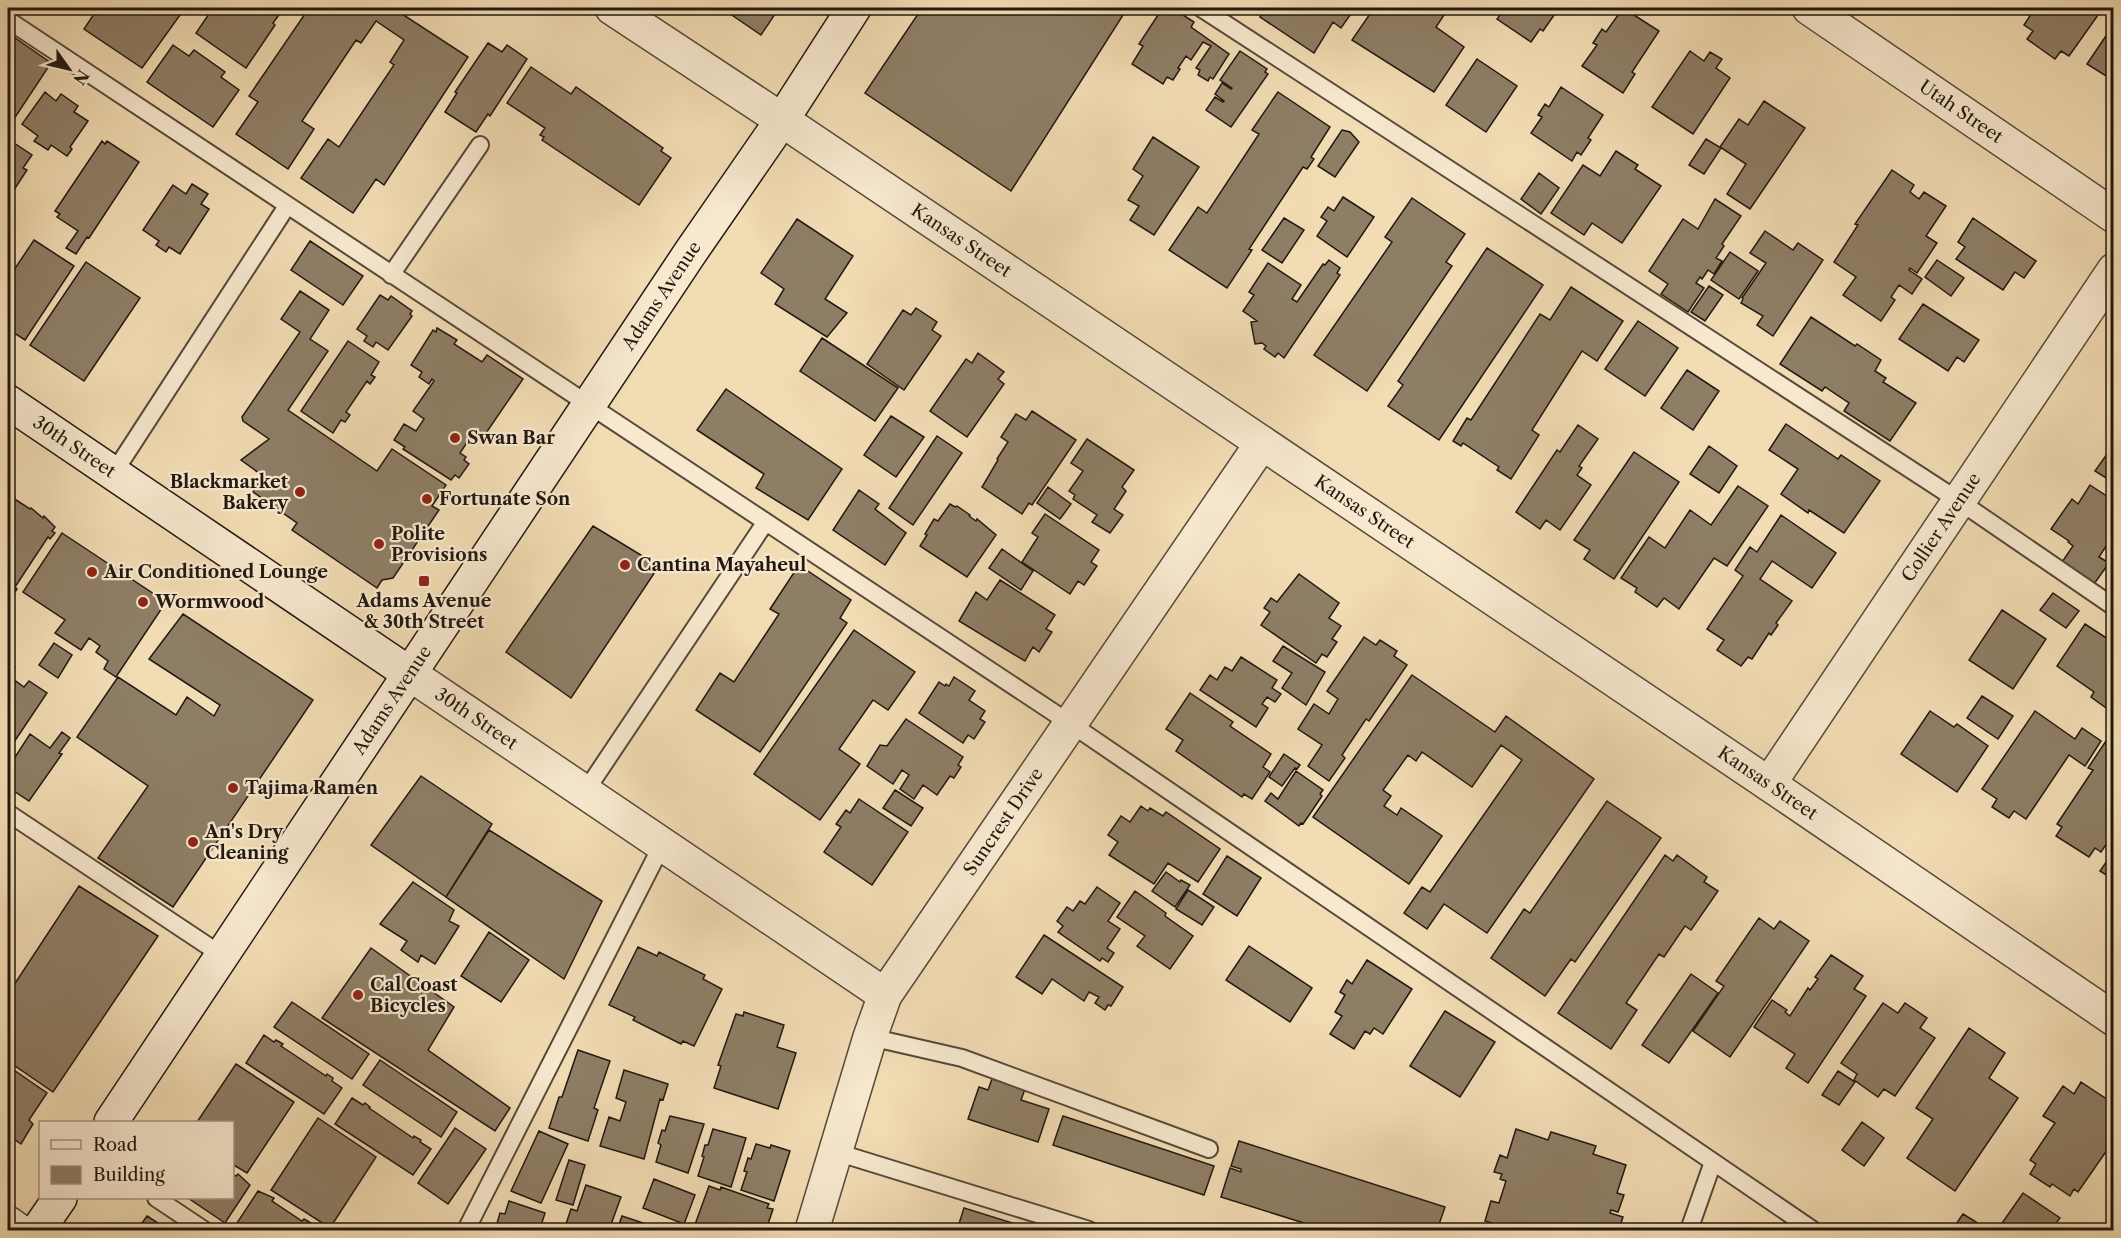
<svg xmlns="http://www.w3.org/2000/svg" width="2121" height="1238" viewBox="0 0 2121 1238" font-family="'Libre Caslon Text',serif">
<rect width="100%" height="100%" fill="#f2dcb4"/>
<filter id="stains"><feTurbulence type="fractalNoise" baseFrequency=".00333" numOctaves="4"/><feColorMatrix values="0 0 0 0 .2 0 0 0 0 .09 0 0 0 0 .02 0 0 0 .5 -.17"/></filter>
<radialGradient id="worn" r=".72"><stop offset=".6" stop-color="#630" stop-opacity="0"/><stop offset="1" stop-color="#630" stop-opacity=".3"/></radialGradient>
<path fill="#8e7e66" stroke="#221811" stroke-width="1.5" d="M98,8H185L142,68L84,29Z
M213,8H284L273,23L275,25L246,68L196,33Z
M309,8H393L468,57L384,185L376,179L353,213L301,178L328,139L339,147L394,65L390,62L404,40L376,21L361,43L356,40L302,121L314,129L288,169L236,134L258,102L249,96Z
M732,8H764L775,14L761,35L729,13Z
M922,8H1119L1125,12L1011,191L865,93Z
M1167,8H1172L1194,22L1191,27L1229,54L1213,79L1210,77L1208,81L1198,75L1200,70L1196,68L1211,46L1203,42L1191,60L1186,56L1178,68L1180,69L1173,80L1167,77L1163,84L1132,64L1143,46L1139,44L1162,9L1165,10Z
M1266,8H1355L1341,28L1333,22L1314,53L1260,17Z
M1374,8H1439L1446,12L1436,27L1464,47L1434,92L1352,40Z
M1505,8H1559L1543,31L1540,29L1531,42L1497,19Z
M1623,8L1659,31L1632,72L1635,74L1623,93L1582,66L1597,45L1593,43L1602,29L1606,32Z
M2035,8H2103L2069,56L2061,51L2055,59L2027,39L2033,31L2024,25Z
M2114,24V81L2087,64Z
M8,33L51,63L8,128Z
M488,43L502,52L507,45L527,59L490,116L488,114L476,132L445,112L457,93L455,92Z
M173,45L189,56L194,50L225,72L221,77L239,90L213,127L147,82Z
M1240,51L1267,69L1265,72L1268,74L1231,127L1206,110L1215,97L1223,102L1224,101L1215,94L1222,83L1231,89L1232,88L1220,80Z
M1690,51L1704,61L1710,52L1722,59L1716,68L1730,78L1693,134L1652,107Z
M1477,59L1517,86L1486,132L1446,105Z
M531,67L571,94L576,87L663,148L661,151L671,158L639,205L542,140L544,137L540,135L545,128L507,103Z
M1561,87L1603,115L1588,138L1591,140L1581,155L1577,152L1572,161L1531,133L1542,117L1538,115L1545,104L1549,107Z
M45,92L56,101L61,94L78,106L74,112L88,121L70,147L72,149L67,156L51,145L48,150L34,141L38,136L22,124Z
M1278,92L1330,127L1311,157L1314,159L1307,169L1303,167L1249,249L1252,250L1227,288L1169,250L1198,207L1207,213L1259,134L1252,130Z
M1764,101L1805,128L1750,209L1727,194L1746,164L1720,147L1739,119L1748,125Z
M1342,130L1350,132L1359,142L1335,177L1318,166Z
M1153,137L1199,167L1154,235L1130,220L1139,206L1128,200L1143,176L1133,169Z
M8,139L32,155L23,168L27,170L8,199Z
M1706,139L1721,148L1704,174L1689,165Z
M102,141L105,144L107,141L139,162L89,238L87,237L76,254L66,248L78,231L57,217L60,214L55,211Z
M1616,151L1638,165L1635,169L1661,186L1622,243L1592,223L1584,235L1551,213L1583,165L1600,176Z
M1892,170L1914,185L1910,192L1919,199L1924,192L1946,206L1926,236L1937,243L1917,273L1910,268L1909,270L1922,279L1912,294L1899,285L1891,297L1895,300L1881,321L1843,295L1856,277L1834,262L1858,225L1855,224Z
M1539,173L1559,188L1541,214L1521,199Z
M192,184L208,194L201,204L209,209L180,254L169,247L166,252L156,245L159,241L143,230L173,185L186,194Z
M1343,197L1374,217L1347,257L1317,236L1327,221L1321,217L1328,207L1334,211Z
M1412,198L1465,234L1446,262L1452,266L1367,391L1314,355L1392,242L1385,237Z
M1715,199L1741,216L1722,244L1724,246L1716,258L1722,261L1714,274L1708,270L1702,279L1700,277L1696,283L1704,288L1688,312L1661,294L1668,284L1649,271L1683,219L1698,229Z
M1284,218L1304,230L1282,263L1262,250Z
M1973,218L2036,261L2024,278L2015,272L2003,290L1956,259L1965,247L1958,242Z
M797,219L853,256L825,299L847,313L827,337L775,304L784,289L761,273Z
M1765,231L1793,250L1798,243L1823,260L1773,336L1757,325L1763,316L1741,303L1743,299L1742,298L1766,263L1750,253Z
M34,240L74,266L25,340L8,329V279Z
M310,241L363,276L343,305L291,270Z
M1487,248L1543,285L1439,440L1388,406L1403,385L1398,381Z
M1730,252L1758,271L1739,299L1711,280Z
M1329,260L1340,268L1337,273L1340,275L1284,358L1278,353L1275,357L1264,349L1266,346L1262,343L1255,344L1251,322L1257,321L1243,311L1254,295L1249,292L1268,263L1301,285L1292,299L1297,302L1323,264L1325,265Z
M1937,260L1964,278L1951,296L1925,277Z
M86,262L140,298L84,381L30,345Z
M1709,286L1723,295L1705,321L1691,312Z
M1571,287L1623,321L1597,361L1582,351L1532,430L1539,435L1511,479L1497,470L1499,467L1463,443L1461,446L1453,441L1467,418L1471,420L1540,314L1550,320Z
M300,291L329,310L310,339L328,351L288,410L377,471L392,449L446,485L432,506L439,510L393,578L382,580L377,588L292,530L297,523L253,492L263,476L241,460L269,439L243,421L242,417L300,332L281,319Z
M380,295L388,300L391,296L412,311L410,314L412,316L388,350L376,342L373,347L364,341L367,336L357,329Z
M1923,304L1979,340L1964,362L1957,357L1948,371L1899,339Z
M916,308L937,322L932,330L941,336L904,390L867,364L903,310L911,315Z
M1811,317L1855,346L1857,344L1881,360L1875,371L1886,378L1883,382L1916,403L1890,441L1844,411L1849,403L1825,387L1822,391L1780,364Z
M1638,321L1678,348L1645,396L1605,369Z
M437,328L457,340L454,344L482,362L487,355L523,379L484,436L475,430L460,453L466,457L464,460L469,464L459,478L455,475L451,480L403,449L405,447L394,440L404,424L416,431L424,419L413,411L434,381L432,379L429,384L419,377L422,372L411,365L433,330L436,332Z
M822,338L898,388L875,421L800,371Z
M348,341L379,362L371,375L375,377L370,384L367,381L346,412L350,415L345,422L341,420L333,433L301,411Z
M978,353L1004,372L998,379L1004,384L967,437L930,411L966,359L972,363Z
M1687,370L1719,391L1693,430L1661,408Z
M726,389L842,469L808,520L756,488L764,474L697,430Z
M1032,411L1076,440L1032,505L1029,503L1022,514L982,487L998,460L997,459L1008,442L1001,437L1016,414L1026,420Z
M891,416L924,437L896,477L864,455Z
M1786,424L1838,459L1841,455L1880,481L1844,533L1809,510L1808,513L1781,494L1798,469L1769,450Z
M1578,425L1598,439L1579,466L1582,468L1577,475L1591,485L1560,530L1546,520L1540,529L1516,512L1557,450L1560,452Z
M937,436L962,453L913,525L889,508Z
M1087,439L1134,470L1122,487L1126,491L1114,509L1123,515L1110,533L1092,522L1097,515L1073,499L1075,495L1069,491L1083,471L1071,463Z
M2114,444V483L2095,471Z
M1709,446L1737,466L1719,493L1690,474Z
M1634,452L1679,482L1614,579L1584,559L1590,550L1574,540Z
M2090,485L2114,501V534L2099,557L2109,563L2094,584L2062,562L2073,546L2068,542L2069,541L2051,529L2072,499L2078,504Z
M1738,486L1768,506L1727,566L1714,558L1679,609L1664,598L1657,607L1635,592L1637,588L1621,578L1649,537L1665,548L1690,510L1711,525Z
M1048,487L1071,504L1060,519L1037,503Z
M859,490L879,504L875,509L906,533L885,565L833,530Z
M9,492L15,496L13,498L30,509L31,508L43,518L44,516L55,527L52,531L55,533L50,539L48,537L15,587L17,589L13,595L10,593L8,597V494Z
M950,504L955,507L957,506L970,515L969,516L976,521L977,519L996,535L967,577L920,546L927,535L925,534L934,519L938,521Z
M1045,514L1099,550L1091,562L1097,566L1084,585L1078,581L1070,594L1022,562L1038,537L1032,533Z
M1781,515L1836,553L1812,588L1772,561L1760,579L1792,601L1776,623L1778,625L1771,635L1769,633L1752,659L1748,657L1741,666L1717,650L1724,640L1707,629L1743,576L1735,570L1750,547L1757,552Z
M593,526L659,566L571,698L506,652Z
M62,533L166,602L116,677L104,669L108,661L96,652L100,646L89,638L81,650L55,633L65,620L23,592Z
M1002,549L1033,571L1021,590L989,568Z
M799,565L851,600L840,618L847,623L760,752L696,710L720,673L734,682L779,614L770,609Z
M1299,574L1339,603L1329,618L1341,626L1332,639L1337,642L1327,657L1322,654L1316,663L1261,625L1270,612L1264,608L1271,598L1277,602Z
M1000,580L1055,615L1046,629L1052,632L1039,652L1033,647L1025,661L959,621L976,592L987,600Z
M2053,593L2079,611L2066,628L2040,610Z
M2002,610L2046,639L2013,689L1969,660Z
M183,614L313,700L173,907L98,858L148,786L77,737L118,677L176,715L187,697L214,716L220,705L149,659Z
M2085,624L2114,643V704L2109,710L2091,697L2094,692L2057,666Z
M854,630L915,672L888,710L873,700L839,749L860,764L820,820L754,774Z
M1364,637L1376,645L1380,640L1397,651L1394,656L1407,665L1369,721L1366,719L1342,755L1345,758L1329,781L1308,766L1322,745L1298,729L1314,704L1329,714L1338,699L1327,691Z
M54,643L72,655L58,678L39,665Z
M1283,646L1325,672L1306,705L1282,688L1292,673L1273,661Z
M1241,657L1277,680L1272,688L1281,694L1275,702L1267,697L1262,704L1268,708L1256,727L1200,690L1210,675L1217,680L1225,667L1232,671Z
M8,662L15,667L9,676L24,687L29,681L47,693L8,751Z
M1412,675L1495,732L1506,716L1594,779L1487,933L1444,904L1427,929L1404,913L1422,887L1430,892L1522,760L1501,745L1472,787L1422,752L1416,761L1408,755L1383,790L1391,796L1384,806L1397,815L1401,808L1442,836L1409,884L1313,817Z
M954,677L975,691L969,700L985,711L980,719L985,722L974,739L968,735L963,743L919,713L939,682L945,686L946,684L949,686Z
M1190,693L1233,722L1230,726L1271,754L1263,767L1270,772L1252,799L1244,794L1242,797L1176,751L1183,740L1166,729Z
M1982,696L2013,716L1998,739L1967,718Z
M1930,711L1954,727L1957,724L1988,746L1957,792L1901,754Z
M2035,711L2075,739L2082,728L2101,741L2085,766L2069,755L2026,819L2014,811L2009,818L1992,807L1997,799L1982,789Z
M906,719L963,757L958,765L961,767L954,778L950,776L937,795L923,785L914,799L900,789L909,775L902,770L893,784L867,766L880,745L887,746Z
M2114,729V833L2101,852L2095,848L2089,857L2056,836L2062,827L2057,824L2093,770L2088,768Z
M62,732L70,738L59,753L62,754L29,801L8,787V768L30,734L50,748Z
M1284,754L1300,765L1297,769L1295,768L1282,786L1269,777Z
M1296,771L1323,790L1320,794L1322,796L1303,824L1301,823L1299,826L1265,801L1271,793L1278,799Z
M421,776L492,824L446,897L371,845Z
M895,790L923,808L911,826L883,808Z
M859,799L908,832L872,885L824,852L841,827L836,824L846,810L850,813Z
M1607,801L1661,838L1575,962L1571,959L1545,996L1491,958L1524,909L1530,913Z
M1141,806L1148,811L1150,808L1163,816L1166,812L1220,849L1198,882L1168,863L1154,884L1109,855L1118,842L1108,835L1121,816L1130,822Z
M489,830L602,901L564,979L446,897Z
M2114,851V880L2100,871Z
M1665,855L1673,861L1677,855L1707,877L1704,882L1718,891L1691,930L1685,926L1664,957L1659,954L1626,1003L1637,1010L1611,1049L1558,1013Z
M1227,856L1261,878L1237,916L1203,894Z
M1166,872L1180,882L1181,880L1190,885L1175,907L1152,891Z
M413,882L454,910L449,921L459,926L435,964L421,955L418,962L401,950L407,941L380,924Z
M79,886L158,936L53,1092L8,1061V994Z
M1097,887L1120,903L1108,921L1120,929L1107,948L1114,953L1108,962L1102,958L1100,961L1058,932L1063,926L1057,921L1067,907L1073,911L1080,901L1085,904Z
M1188,890L1214,907L1202,925L1176,909Z
M1135,891L1166,913L1165,916L1193,936L1170,969L1137,946L1145,936L1117,917Z
M1759,918L1774,929L1780,921L1809,941L1730,1057L1693,1031L1724,986L1716,981Z
M489,932L529,960L501,1002L461,976Z
M1044,935L1123,987L1111,1006L1108,1005L1105,1010L1095,1003L1099,997L1089,992L1084,1001L1052,979L1042,994L1016,977Z
M1249,946L1312,988L1290,1022L1226,980Z
M638,947L657,956L659,952L705,975L703,979L722,989L694,1046L683,1041L681,1044L633,1020L635,1017L609,1005Z
M371,948L454,1007L428,1050L510,1108L495,1131L322,1018Z
M1831,955L1863,976L1854,989L1866,996L1808,1083L1786,1068L1795,1054L1754,1027L1772,1000L1787,1010L1785,1012L1790,1016L1808,988L1810,990L1818,979L1815,977Z
M1367,960L1412,989L1383,1034L1374,1028L1370,1034L1365,1031L1354,1049L1330,1034L1342,1016L1335,1012L1345,995L1340,992L1347,980L1352,984Z
M1691,974L1718,993L1669,1063L1642,1045Z
M292,1002L369,1054L352,1079L274,1027Z
M1883,1003L1898,1013L1905,1003L1927,1018L1920,1028L1935,1038L1895,1096L1884,1089L1878,1097L1854,1080L1857,1074L1841,1063Z
M1445,1011L1495,1042L1460,1097L1410,1066Z
M744,1012L784,1025L777,1047L796,1053L778,1109L714,1088L721,1066L718,1065L736,1014L743,1016Z
M1969,1028L2005,1053L1989,1078L2018,1098L1955,1191L1907,1158L1933,1119L1916,1108Z
M264,1035L274,1042L276,1040L283,1044L281,1046L326,1076L327,1074L333,1078L332,1081L342,1088L324,1114L246,1063Z
M578,1050L610,1061L594,1108L598,1110L588,1141L549,1128L559,1097H562Z
M380,1060L457,1112L441,1137L363,1085Z
M236,1064L294,1102L247,1173L232,1164V1122H197Z
M8,1066L47,1093L29,1120L33,1124L21,1144L8,1135Z
M624,1070L668,1084L663,1100L660,1099L644,1159L600,1146L609,1117L620,1121L626,1102L616,1098Z
M1838,1071L1855,1082L1839,1105L1822,1095Z
M992,1079L1025,1089L1021,1100L1049,1109L1038,1142L968,1119L979,1087L988,1090Z
M2081,1082L2114,1104V1140L2078,1192L2074,1189L2070,1196L2052,1184L2050,1187L2030,1174L2036,1164L2030,1160L2055,1123L2043,1116L2063,1086L2074,1094Z
M352,1098L363,1105L365,1103L370,1107L369,1108L413,1138L414,1136L421,1140L420,1142L431,1149L413,1175L335,1124Z
M670,1116L704,1124L688,1173L656,1162L661,1145L658,1143L662,1130L665,1131Z
M1063,1116L1214,1166L1204,1195L1053,1145Z
M318,1118L376,1157L330,1228L271,1190Z
M1862,1122L1884,1138L1864,1166L1842,1150Z
M455,1128L486,1149L448,1204L418,1183Z
M713,1129L746,1138L731,1187L698,1176L704,1157L702,1156L705,1145H708Z
M1516,1129L1548,1140L1551,1132L1596,1146L1593,1154L1626,1165L1617,1193L1624,1195L1618,1212L1611,1210L1610,1213L1623,1217L1619,1230H1490L1492,1223L1485,1221L1491,1201L1499,1203L1506,1181L1500,1179L1502,1174L1494,1172L1500,1155L1507,1158Z
M539,1131L568,1144L541,1203L511,1191Z
M1239,1141L1445,1207L1437,1230H1326L1221,1197L1230,1168L1241,1172V1169L1231,1166Z
M756,1144L770,1148L771,1145L790,1151L774,1201L741,1190L747,1172L744,1171L748,1158L751,1159Z
M569,1160L585,1165L573,1205L556,1200Z
M232,1174L236,1176L238,1174L250,1185L225,1223L188,1198H232Z
M654,1179L695,1195L684,1224L643,1208Z
M586,1185L621,1197L609,1230H564L571,1209L577,1211Z
M709,1186L720,1190L721,1187L769,1204L767,1208L773,1209L766,1230H693Z
M258,1191L274,1198L272,1201L302,1221L304,1219L311,1223L309,1225L316,1230H236L233,1229Z
M2023,1193L2060,1218L2051,1230H2006L2000,1226Z
M509,1201L545,1213L540,1229L538,1230H495L500,1213L505,1214Z
M964,1208L1022,1226L1020,1230H957Z
M1963,1214L1989,1230H1952Z
M147,1216L169,1230H137Z
M622,1216L664,1230H617Z"/>
<g fill="none" stroke-linecap="round" stroke-linejoin="round">
<defs>
<path id="service" d="M1201,8L1959,501L2114,607
M8,20L1071,724L1813,1230
M391,275L480,145
M113,474L287,206
M585,792L765,523
M8,813L223,956
M870,1037L962,1058L1209,1149
M836,1152L1089,1230
M156,1198L204,1230
M466,1230L662,845
M1689,1230L1713,1162"/>
<g id="minor">
<path d="M612,8L782,120"/>
<path id="s1" d="M410,674L885,995"/>
<path id="s2" d="M1769,784L2114,270"/>
<path id="s3" d="M812,1230L870,1037L885,995L1262,443"/>
</g>
<g id="tertiary">
<path id="s4" d="M1809,8L2114,216"/>
<path id="s5" d="M782,120L1769,784L2114,1019"/>
<path d="M8,1223L18,1230"/>
</g>
<g id="secondary">
<path id="s6" d="M8,402L410,674"/>
<path id="s7" d="M111,1122L690,253L782,120L854,8"/>
<path d="M38,1230L60,1198"/>
</g>
</defs>
<use href="#service" stroke="#56493a" stroke-width="20"/>
<use href="#minor" stroke="#56493a" stroke-width="36"/>
<use href="#tertiary" stroke="#56493a" stroke-width="36"/>
<use href="#secondary" stroke="#221811" stroke-width="36"/>
<use href="#service" stroke="#f7e8ce" stroke-width="16"/>
<use href="#minor" stroke="#f7e8ce" stroke-width="33"/>
<use href="#tertiary" stroke="#f7e8ce" stroke-width="33"/>
<use href="#secondary" stroke="#f7e8ce" stroke-width="33"/>
</g>
<g fill="#8f2418" stroke="#f7e8ce" stroke-width="2">
<circle cx="455" cy="438" r="6"/>
<circle cx="300" cy="492" r="6"/>
<circle cx="427" cy="499" r="6"/>
<circle cx="379" cy="544" r="6"/>
<circle cx="625" cy="565" r="6"/>
<circle cx="92" cy="572" r="6"/>
<rect x="418" y="575" width="12" height="12" rx="3"/>
<circle cx="143" cy="602" r="6"/>
<circle cx="233" cy="788" r="6"/>
<circle cx="193" cy="842" r="6"/>
<circle cx="358" cy="995" r="6"/>
</g>
<g text-anchor="middle" dominant-baseline="central" stroke-width="4.5" stroke-linejoin="round" paint-order="stroke">
<g font-size="18" fill="#221811" stroke="#f7e8ce">
<text stroke="none"><textPath href="#s4" startOffset="184">Utah Street</textPath></text>
<text stroke="none"><textPath href="#s5" startOffset="216">Kansas Street</textPath></text>
<text stroke="none"><textPath href="#s7" startOffset="993">Adams Avenue</textPath></text>
<text stroke="none"><textPath href="#s6" startOffset="80">30th Street</textPath></text>
<text stroke="none"><textPath href="#s5" startOffset="702">Kansas Street</textPath></text>
<text stroke="none"><textPath href="#s2" startOffset="309">Collier Avenue</textPath></text>
<text stroke="none"><textPath href="#s7" startOffset="507">Adams Avenue</textPath></text>
<text stroke="none"><textPath href="#s1" startOffset="80">30th Street</textPath></text>
<text stroke="none"><textPath href="#s5" startOffset="1188">Kansas Street</textPath></text>
<text stroke="none"><textPath href="#s3" startOffset="456">Suncrest Drive</textPath></text>
</g>
<g font-size="18" font-weight="bold" fill="#221811" stroke="#f7e8ce" text-anchor="start">
<text x="467" y="438">Swan Bar</text>
<text x="288" y="482" text-anchor="end">Blackmarket<tspan x="288" dy="21">Bakery</tspan></text>
<text x="439" y="499">Fortunate Son</text>
<text x="391" y="534">Polite<tspan x="391" dy="21">Provisions</tspan></text>
<text x="637" y="565">Cantina Mayaheul</text>
<text x="104" y="572">Air Conditioned Lounge</text>
<text x="424" y="601" text-anchor="middle">Adams Avenue<tspan x="424" dy="21">&amp; 30th Street</tspan></text>
<text x="155" y="602">Wormwood</text>
<text x="245" y="788">Tajima Ramen</text>
<text x="205" y="832">An's Dry<tspan x="205" dy="21">Cleaning</tspan></text>
<text x="370" y="985">Cal Coast<tspan x="370" dy="21">Bicycles</tspan></text>
</g>
</g>
<rect width="2121" height="1238" fill="none" stroke="#f2dcb4" stroke-width="30"/>
<rect x="9" y="9" width="2103" height="1220" fill="none" stroke="#221811" stroke-width="3"/>
<rect x="15" y="15" width="2091" height="1208" fill="none" stroke="#221811" stroke-width="1.5"/>
<rect x="39" y="1121" width="195" height="78" fill="#f7e8ce" stroke="#a29582" stroke-width="1.5"/>
<rect x="51" y="1140" width="30" height="9" fill="#f7e8ce" stroke="#a29582" stroke-width="1.5"/>
<text x="93" y="1151" font-size="18" fill="#221811">Road</text>
<rect x="51" y="1166" width="30" height="18" fill="#8e7e66" stroke="#a29582" stroke-width="1.5"/>
<text x="93" y="1181" font-size="18" fill="#221811">Building</text>
<g transform="translate(69 69) rotate(124)" stroke="#f7e8ce" stroke-width="4.5" paint-order="stroke">
<path d="M0-4.5L10 22L0 15L-10 22Z" fill="#221811"/>
<text y="-9" font-size="16" font-weight="bold" text-anchor="middle" fill="#221811">N</text>
</g>
<rect width="100%" height="100%" filter="url(#stains)"/>
<rect width="100%" height="100%" fill="url(#worn)"/>
</svg>
